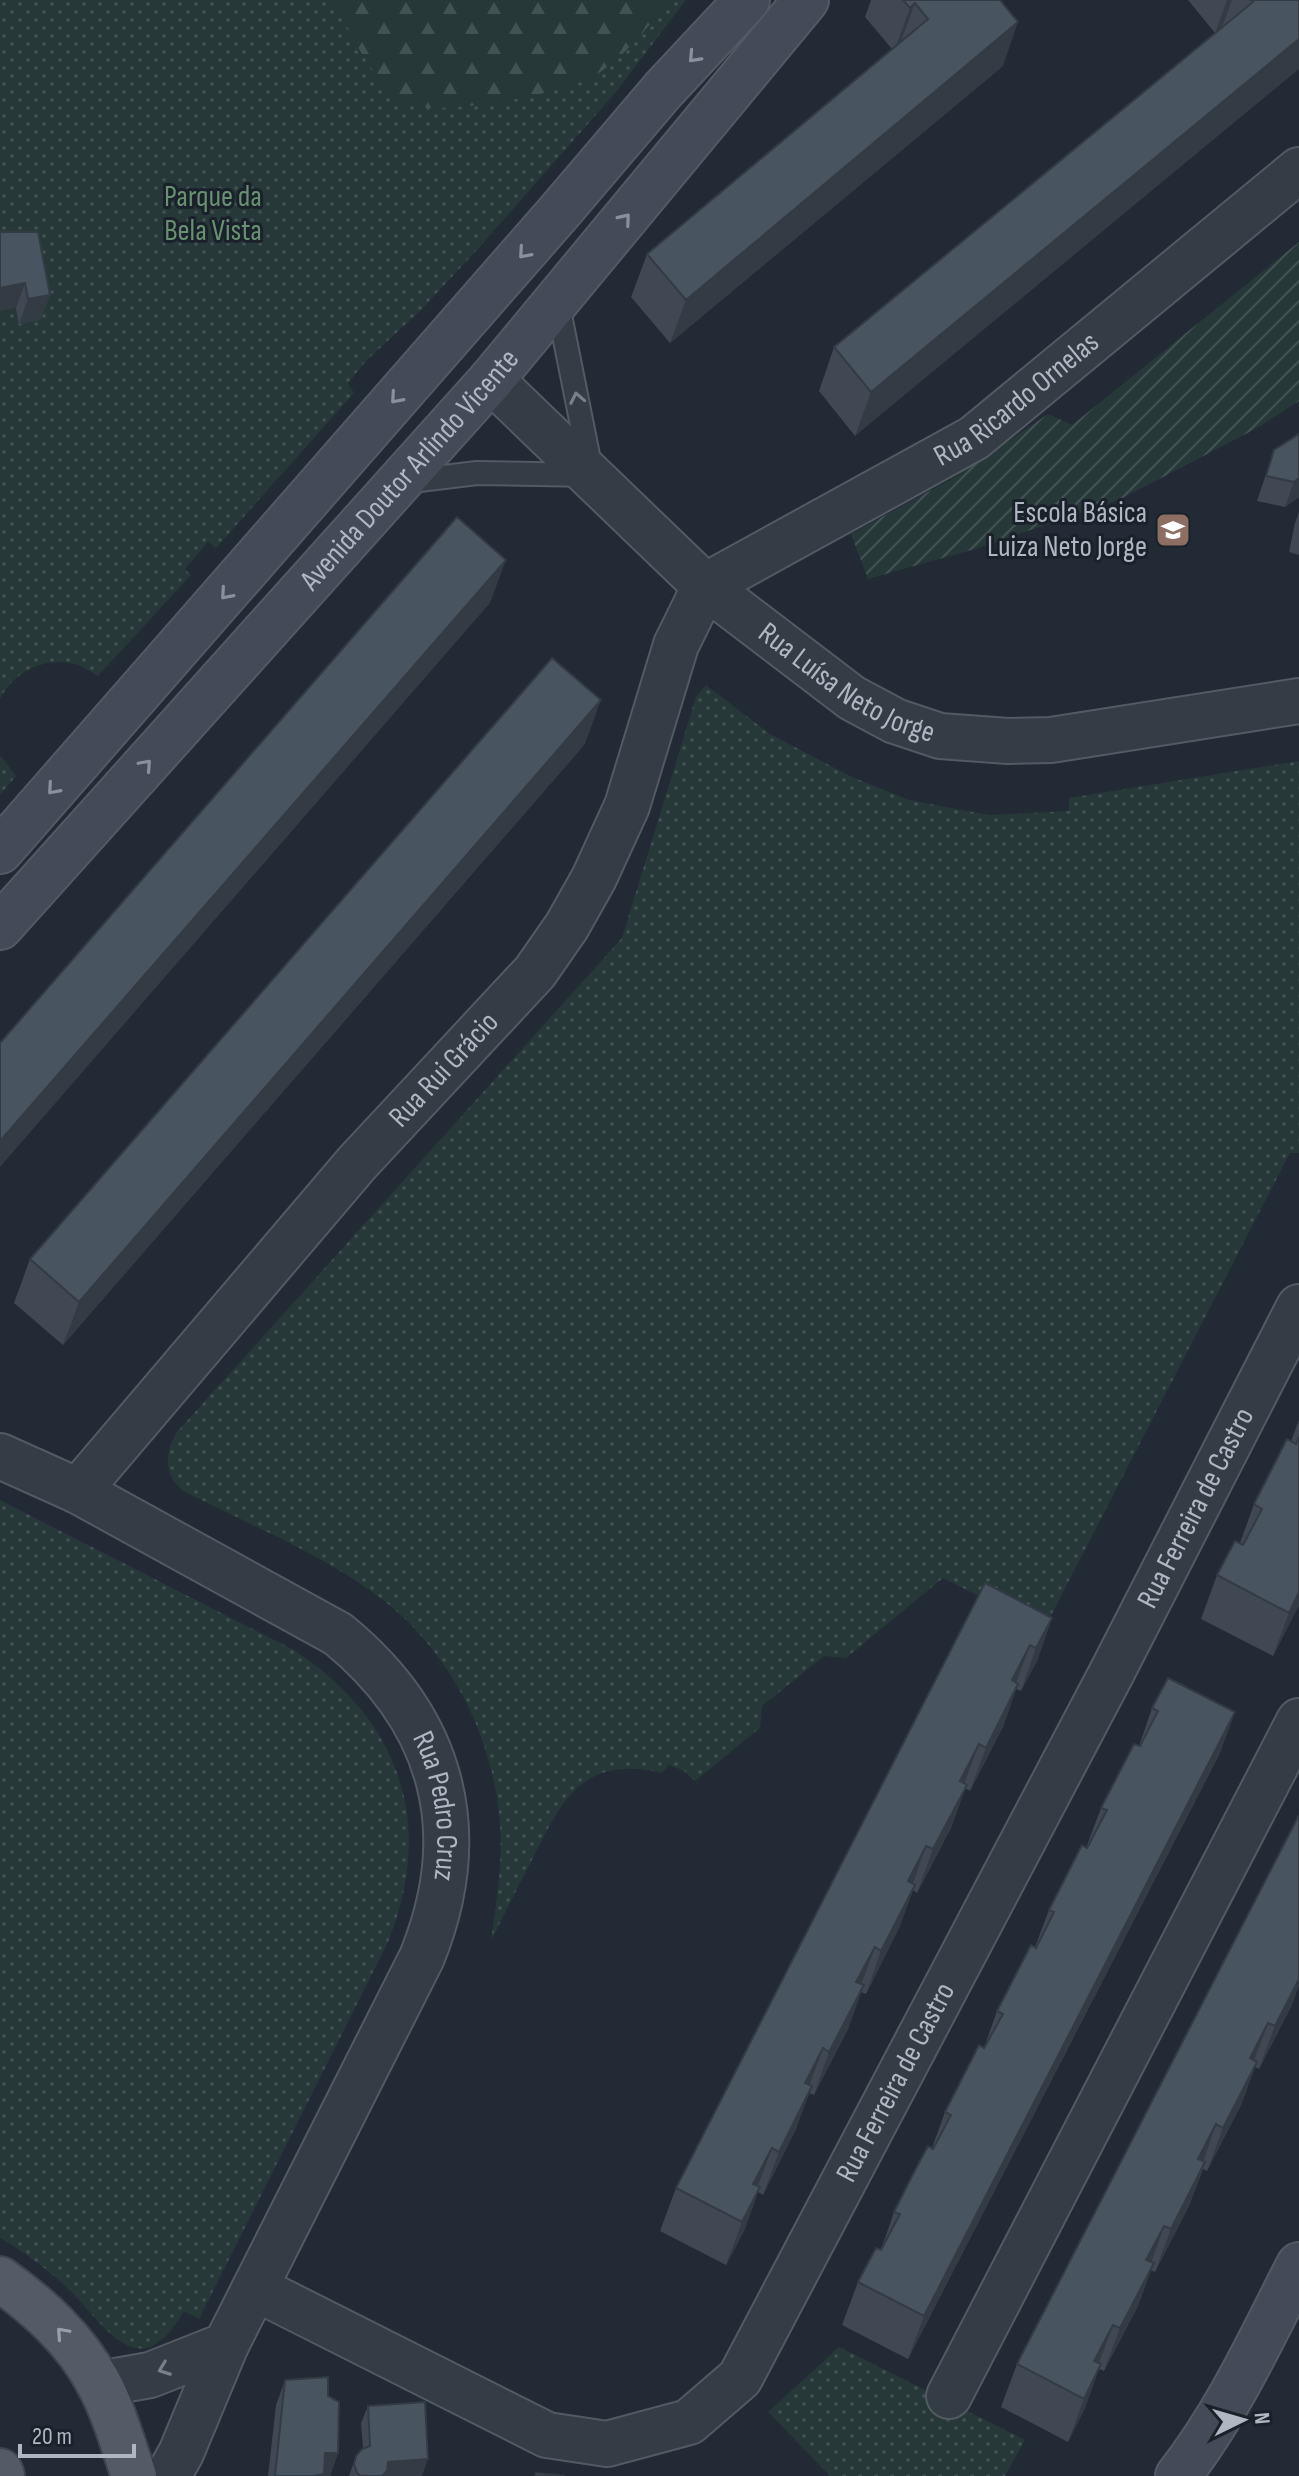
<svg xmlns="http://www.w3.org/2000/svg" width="1299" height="2476" viewBox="0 0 1299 2476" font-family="'Sofia Sans Condensed',sans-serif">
<defs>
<pattern id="grass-dots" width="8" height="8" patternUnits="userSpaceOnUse" patternTransform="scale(2)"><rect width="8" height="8" fill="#263838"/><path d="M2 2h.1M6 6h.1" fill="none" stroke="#435353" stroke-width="1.8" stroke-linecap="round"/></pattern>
<pattern id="forest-firs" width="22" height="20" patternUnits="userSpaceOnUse" patternTransform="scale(2)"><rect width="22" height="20" fill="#263838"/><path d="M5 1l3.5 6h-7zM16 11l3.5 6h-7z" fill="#435353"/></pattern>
<pattern id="garden-furrows" width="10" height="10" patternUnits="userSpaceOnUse" patternTransform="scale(2)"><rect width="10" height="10" fill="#263838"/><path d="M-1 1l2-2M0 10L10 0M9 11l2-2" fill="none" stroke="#435353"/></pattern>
</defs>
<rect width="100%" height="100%" fill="#212a35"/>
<path fill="url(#grass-dots)" d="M0,0H686L616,92L476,251L420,311L366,361L348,383L354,393L216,548L208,542L185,569L191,575L98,676C91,672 83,666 75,664C44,656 14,672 0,699Z
M706,685L770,734L852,777L909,800L989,815L1069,811V798L1299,761V1153H1290L1044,1629L943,1578L846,1658L824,1656L762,1706L760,1728L695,1781L684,1771L669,1765L662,1773C585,1755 563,1797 533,1858C519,1885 505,1913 491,1941C496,1902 503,1864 500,1825C494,1733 445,1641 368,1589C312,1550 246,1523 185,1492C163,1476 164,1453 177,1432L622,938L696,697Z
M0,755L16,776L0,795Z
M0,1500L292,1649C400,1718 436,1823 388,1942L199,2319L184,2311C138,2391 106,2324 65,2286C46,2268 23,2251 0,2238Z
M839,2347L1025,2440L1005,2476H830L768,2412Z"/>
<path fill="url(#forest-firs)" d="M335,0H670C647,27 624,59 592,77C563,94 437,117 407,104C378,90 347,30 335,0Z"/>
<path fill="url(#garden-furrows)" d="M1299,242V401L1259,427L1119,500L975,549L868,579L851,534L955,477L1048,414L1072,425Z"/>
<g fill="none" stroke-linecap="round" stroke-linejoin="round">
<defs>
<path id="lane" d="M403,482L477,473L592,475L557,300"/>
<g id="street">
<path id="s1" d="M491,380L705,586L852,698L895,721L940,736L1008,741L1051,740L1299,701"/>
<path id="s2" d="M0,1456L78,1491L338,1634C443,1720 473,1831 422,1957L226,2345L181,2453L168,2476"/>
<path id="s3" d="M78,1491L357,1163L535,972L567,926L594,878L627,806L676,645L705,586L974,438L1299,170"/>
<path id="s4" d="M255,2288L547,2435L607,2444L689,2422L740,2378L1111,1674L1299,1307"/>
<path d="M99,2384L150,2375L226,2345"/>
<path d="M949,2396L1299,1721"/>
</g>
<g id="secondary">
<path d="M0,851L560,211L663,90L747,0"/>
<path id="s5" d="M0,927L491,380L806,0"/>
<path d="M1178,2476C1228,2412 1262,2337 1299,2265"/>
</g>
<path id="primary" d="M0,2279C39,2307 75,2339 98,2382C114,2411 123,2445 134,2476
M0,2471L2,2476"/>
</defs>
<use href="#lane" stroke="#525a64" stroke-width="26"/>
<use href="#street" stroke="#525a64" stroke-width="48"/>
<use href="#secondary" stroke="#525a64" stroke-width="48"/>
<use href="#primary" stroke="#3e454f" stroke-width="48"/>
<use href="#lane" stroke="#343c46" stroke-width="22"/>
<use href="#street" stroke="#343c46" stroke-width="44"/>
<use href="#secondary" stroke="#434b58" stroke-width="44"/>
<use href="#primary" stroke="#525b66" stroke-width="44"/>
</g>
<path fill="#3f4853" d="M871,0H1000L1003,66L670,343L631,297L647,254L892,49L865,17Z
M1188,0H1299L855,436L819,391L834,347L1222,27L1215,33Z
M0,232L50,295L40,320L19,324Z
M1299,434V497L1285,507L1257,501L1274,450Z
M1299,512V555L1289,552L1295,523Z
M585,744L63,1345L14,1303L30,1259Z
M1299,1420V1605L1273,1656L1201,1619L1217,1575L1240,1543L1254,1504L1291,1441Z
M985,1583L1052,1618L1037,1661L1021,1691L1016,1689L1003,1727L970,1791L965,1788L951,1828L917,1893L913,1890L899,1928L866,1994L861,1992L848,2029L814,2095L809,2093L796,2129L763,2195L758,2192L744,2231L726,2265L660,2231L676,2188Z
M1152,1708L1235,1712L1219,1755L908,2359L842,2325L858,2282L881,2250L894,2212L932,2148L945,2112L984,2048L997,2011L1035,1947L1049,1910L1086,1848L1101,1808L1139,1746Z
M1299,1815L1292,2005L1259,2069L1255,2067L1241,2105L1207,2171L1203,2169L1189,2206L1155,2272L1151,2270L1138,2306L1104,2371L1099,2369L1085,2408L1068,2442L1001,2407L1017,2364Z
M285,2380L328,2396L338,2453L330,2476H268L276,2405Z
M368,2406L422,2476H349L356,2456L363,2448L361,2423Z"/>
<path fill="#333b44" d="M1227,0H1232L1222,27L1215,33Z
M915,3L899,47L894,51L910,8Z
M1018,22L1003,66L670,343L686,300Z
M1299,39V69L855,436L871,392Z
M25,283L16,308L0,311V288Z
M50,295L40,320L19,324L28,299Z
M1299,478V497L1285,507L1294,482Z
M506,560L490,603L0,1167V1141Z
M601,700L585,744L63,1345L79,1302Z
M1299,1592V1605L1273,1656L1289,1613Z
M1052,1618L1037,1661L1021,1691L1036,1648Z
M1030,1645L1014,1688L1012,1680Z
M1018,1684L1003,1727L970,1791L986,1748Z
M1235,1712L1219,1755L908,2359L924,2316Z
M979,1744L963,1787L960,1781Z
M967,1785L951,1828L917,1893L933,1849Z
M926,1846L911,1889L908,1881Z
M915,1885L899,1928L866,1994L881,1951Z
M875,1947L859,1990L856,1982Z
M1299,1979V1986L1292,2005L1259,2069L1275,2026Z
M864,1985L848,2029L814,2095L829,2052Z
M1268,2023L1252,2066L1250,2058Z
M823,2048L807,2092L805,2083Z
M1257,2062L1241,2105L1207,2171L1223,2128Z
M812,2086L796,2129L763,2195L779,2152Z
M1216,2124L1201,2168L1198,2159Z
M772,2148L756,2191L753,2184Z
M1205,2162L1189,2206L1155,2272L1171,2229Z
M760,2187L744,2231L726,2265L742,2222Z
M1164,2226L1149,2269L1146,2260Z
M1154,2263L1138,2306L1104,2371L1120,2328Z
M1113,2325L1097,2368L1094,2361Z
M1101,2364L1085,2408L1068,2442L1084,2399Z
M325,2453H338L330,2476H314Z
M428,2459L422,2476H382L388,2462Z"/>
<path fill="#495461" stroke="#333b44" stroke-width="2" d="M903,0H1000L1018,22L686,300L647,254L928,19L915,3L910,8Z
M1251,0H1299V39L871,392L834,347L1253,2Z
M0,232H38L50,295L28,299L25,283L0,288Z
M1299,434V478L1294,482L1266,476L1274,450Z
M457,517L506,560L0,1141V1043Z
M552,658L601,700L79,1302L30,1259Z
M1299,1437V1592L1289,1613L1217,1575L1235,1541L1243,1545L1262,1509L1254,1504L1287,1439L1296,1444Z
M985,1583L1052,1618L1036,1648L1030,1645L1012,1680L1018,1684L986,1748L979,1744L960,1781L967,1785L933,1849L926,1846L908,1881L915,1885L881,1951L875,1947L856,1982L864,1985L829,2052L823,2048L805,2083L812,2086L779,2152L772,2148L753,2184L760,2187L742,2222L676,2188Z
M1168,1678L1235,1712L924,2316L858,2282L876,2248L881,2250L900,2214L894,2212L910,2180L928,2146L933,2149L951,2115L945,2112L979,2045L984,2048L1003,2014L997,2011L1031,1945L1036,1948L1054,1912L1049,1910L1082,1845L1087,1848L1107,1810L1101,1808L1134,1744L1140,1746L1158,1711L1152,1708Z
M1299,1815V1979L1275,2026L1268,2023L1250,2058L1257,2062L1223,2128L1216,2124L1198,2159L1205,2162L1171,2229L1164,2226L1146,2260L1154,2263L1120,2328L1113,2325L1094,2361L1101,2364L1084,2399L1017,2364Z
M328,2377V2396L339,2402L338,2453H325L324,2474L314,2476H275L285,2380Z
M425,2402L428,2459L388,2462L387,2471L382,2476H361L357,2473L354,2464L356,2456L362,2449L370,2446L368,2406Z
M536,2473L565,2476H535Z"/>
<defs><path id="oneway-chevron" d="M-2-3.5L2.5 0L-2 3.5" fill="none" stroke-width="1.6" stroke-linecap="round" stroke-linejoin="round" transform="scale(2)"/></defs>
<g stroke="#89919e">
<use href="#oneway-chevron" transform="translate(694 57) rotate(133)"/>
<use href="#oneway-chevron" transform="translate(625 219) rotate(-50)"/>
<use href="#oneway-chevron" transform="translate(524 253) rotate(131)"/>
<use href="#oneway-chevron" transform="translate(396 398) rotate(131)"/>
<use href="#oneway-chevron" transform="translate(226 594) rotate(131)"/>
<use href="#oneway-chevron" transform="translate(146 765) rotate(-48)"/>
<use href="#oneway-chevron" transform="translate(53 789) rotate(131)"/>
</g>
<g stroke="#78808b">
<use href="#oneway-chevron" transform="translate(577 398) rotate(-101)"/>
<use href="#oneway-chevron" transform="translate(164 2369) rotate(159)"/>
</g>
<use stroke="#98a0ac" href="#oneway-chevron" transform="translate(62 2333) rotate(-132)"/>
<defs>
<symbol id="school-square" viewBox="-11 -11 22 22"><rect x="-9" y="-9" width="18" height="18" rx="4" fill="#8d6e63" stroke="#1a212a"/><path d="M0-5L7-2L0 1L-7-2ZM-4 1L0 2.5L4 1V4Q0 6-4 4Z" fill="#fff"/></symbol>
</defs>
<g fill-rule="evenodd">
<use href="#school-square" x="1153" y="510" width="40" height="40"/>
</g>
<g text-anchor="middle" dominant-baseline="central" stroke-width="6" stroke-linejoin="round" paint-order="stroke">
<g font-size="30" fill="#689171" stroke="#1a212a">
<text x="213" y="197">Parque da<tspan x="213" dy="34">Bela Vista</tspan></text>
</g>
<g font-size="30" fill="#afb7c3" stroke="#1a212a">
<text stroke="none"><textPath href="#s3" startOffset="1480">Rua Ricardo Ornelas</textPath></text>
<text stroke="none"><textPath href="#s5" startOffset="614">Avenida Doutor Arlindo Vicente</textPath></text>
<text stroke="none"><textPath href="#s1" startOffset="470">Rua Luísa Neto Jorge</textPath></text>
<text stroke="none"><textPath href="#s3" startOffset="558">Rua Rui Grácio</textPath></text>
<text stroke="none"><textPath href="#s4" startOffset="1522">Rua Ferreira de Castro</textPath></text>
<text stroke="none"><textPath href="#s2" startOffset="588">Rua Pedro Cruz</textPath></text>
<text stroke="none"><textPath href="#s4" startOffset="874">Rua Ferreira de Castro</textPath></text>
</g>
<g font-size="30" fill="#afb7c3" stroke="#1a212a" text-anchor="end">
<text x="1147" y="513">Escola Básica<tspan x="1147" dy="34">Luiza Neto Jorge</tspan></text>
</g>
</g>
<g transform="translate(1243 2420) rotate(85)" stroke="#1a212a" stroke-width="6" paint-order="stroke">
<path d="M0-6L14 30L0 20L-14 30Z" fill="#afb7c3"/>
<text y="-12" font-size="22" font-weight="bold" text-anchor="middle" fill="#afb7c3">N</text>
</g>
<path d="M20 2444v12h114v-12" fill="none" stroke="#afb7c3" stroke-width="4"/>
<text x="32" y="2444" font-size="24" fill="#afb7c3" stroke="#1a212a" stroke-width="6" paint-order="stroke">20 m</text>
</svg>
